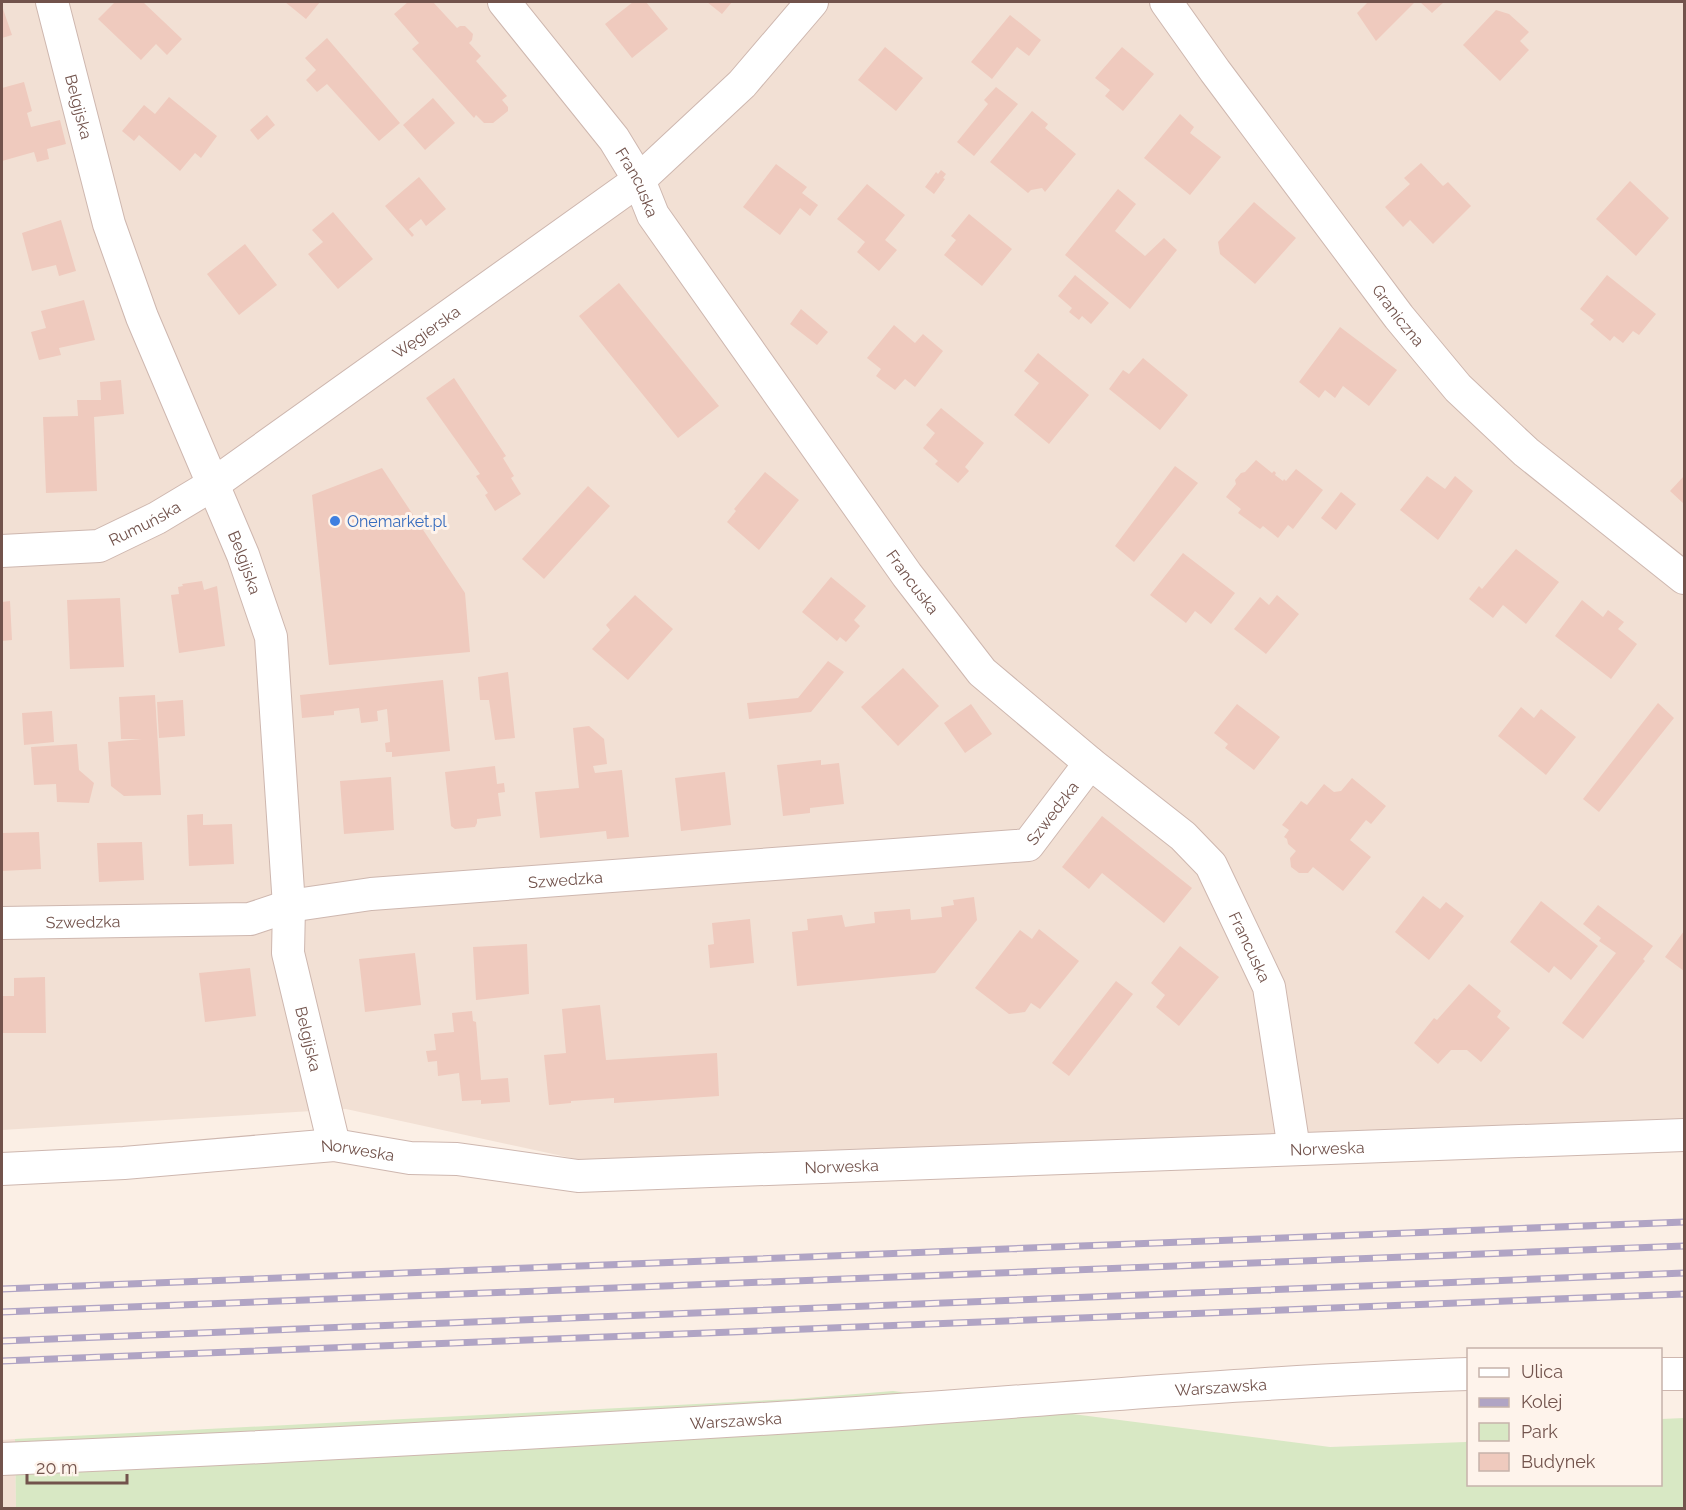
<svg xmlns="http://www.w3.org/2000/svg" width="1686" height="1510" viewBox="0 0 1686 1510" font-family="Raleway,sans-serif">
<rect width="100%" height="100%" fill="#fbefe5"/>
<path fill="#f2e0d4" d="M2,2H1684V1123L599,1164L346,1109L2,1130Z
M15,1439L16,1508H2V1440Z"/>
<path fill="#d8e8c4" d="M893,1391L1330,1447L1466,1442L1468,1438V1484H1660L1661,1419L1684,1418V1508H16L15,1439L793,1399Z"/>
<path fill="#efcabe" d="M115,2H143L182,39L167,55L156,44L141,60L98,19Z
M285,2H320L306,19Z
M408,2H433L457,28L460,26H465L473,34L472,40L469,43L481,56L476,61L507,96L502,100L508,107V111L493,123H484L476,115L474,118L412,49L419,43L394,14Z
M633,2H646L668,29L632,58L605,24Z
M707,2H732L722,14Z
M1368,2H1415L1376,41L1357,13Z
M1420,2H1444L1432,13Z
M2,6L12,35L2,38Z
M1496,10L1509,14L1529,32L1520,41L1529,50L1500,81L1463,45Z
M1010,15L1041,40L1029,56L1017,47L992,79L971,62Z
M327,38L400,123L379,141L327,84L317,92L306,80L316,70L305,58Z
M885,47L923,78L896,111L858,80Z
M1122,47L1154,74L1123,111L1105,96L1110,90L1095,78Z
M24,82L32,111L27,113L31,127L60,120L66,144L47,149L49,159L37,162L34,152L2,161V88Z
M996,87L1018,104L974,156L957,142L988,104L984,100Z
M169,97L217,136L201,158L195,153L180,171L139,135L134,141L122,131L144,105L155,114Z
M433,98L455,123L425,150L403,125Z
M1032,111L1048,124L1045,128L1076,154L1045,192L1042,188L1031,190L1028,193L990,162Z
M1180,114L1194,127L1190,133L1221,157L1190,195L1144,158Z
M267,115L275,125L258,140L250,130Z
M1421,163L1443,186L1448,182L1471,206L1433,244L1410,220L1403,227L1385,207L1410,184L1404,178Z
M776,164L807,187L802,193L818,205L810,216L800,208L780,235L743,207Z
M941,170L946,174L943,178L945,179L934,194L925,187L936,172L938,174Z
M419,177L446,209L426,226L421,219L409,229L414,235L412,237L385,206Z
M1630,181L1669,218L1636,256L1596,219Z
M867,184L905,215L885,240L897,250L879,271L857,252L865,242L837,219Z
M1118,189L1136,204L1115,231L1145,256L1164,238L1177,250L1130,309L1065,255Z
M1254,202L1296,238L1255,284L1220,254L1218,242Z
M333,212L373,259L338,289L308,254L323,242L312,230Z
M969,214L1012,249L982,286L944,255L956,240L951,236Z
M61,220L76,271L59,276L56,265L32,271L22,233Z
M245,244L277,285L239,315L207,274Z
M1075,275L1109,303L1091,324L1082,316L1079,320L1069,312L1072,308L1058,296Z
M1607,275L1656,314L1639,335L1633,331L1623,343L1614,336L1610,341L1590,324L1594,320L1580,309Z
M619,283L719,406L678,438L579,316Z
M84,300L95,340L59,348L61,355L39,360L31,332L46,328L41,311Z
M801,309L828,332L817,345L790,324Z
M894,325L915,343L923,334L943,351L915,387L905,379L895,390L876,376L881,369L867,358Z
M1340,327L1397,370L1369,406L1343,386L1335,398L1325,390L1319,398L1299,382Z
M1038,353L1089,395L1049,444L1014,415L1039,383L1024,371Z
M1143,358L1188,395L1160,430L1109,389L1123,370L1129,374Z
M454,378L506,456L503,458L514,476L511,478L521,494L495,511L485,495L488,493L476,476L480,474L426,398Z
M121,380L124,414L94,417L97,491L46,493L43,417L78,416L77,400H101L100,382Z
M941,408L984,443L965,467L969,471L958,483L935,464L938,461L923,448L935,433L926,425Z
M1256,460L1272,473L1274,471L1276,473L1275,475L1283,481L1284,479L1286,481L1296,469L1323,490L1293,529L1288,525L1278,538L1263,526L1260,529L1238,513L1241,509L1226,497L1236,484L1235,480L1241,473L1245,472Z
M1175,466L1198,483L1134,562L1115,546Z
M382,468L465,593L470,652L329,665L312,495Z
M765,472L799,500L759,550L727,522L736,511L734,509Z
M1427,476L1445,489L1455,476L1473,491L1438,540L1400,510Z
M1684,476V504L1670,491Z
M588,486L610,506L544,579L522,559Z
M1341,492L1356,504L1336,530L1321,518Z
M1516,549L1559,582L1526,624L1503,605L1493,618L1469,599L1479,586L1482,589Z
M1183,553L1235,593L1211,624L1195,611L1186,623L1150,595Z
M831,577L866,606L854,620L860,626L846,642L840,637L837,641L802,612Z
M202,581L204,590L217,586L225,646L179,653L171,595L179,594L178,587L183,586L182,584Z
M635,595L673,629L628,680L592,649L610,630L606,625Z
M1277,595L1299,614L1266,654L1234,629L1260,597L1269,605Z
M120,598L124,667L70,669L67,600Z
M1582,600L1603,617L1608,610L1624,622L1618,629L1637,644L1611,679L1555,636Z
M10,601L12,640L2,641V602Z
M828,661L844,672L811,712L749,719L747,703L798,698Z
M903,668L939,706L898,746L861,707Z
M508,672L515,738L495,740L489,700H480L478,677Z
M443,680L450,751L392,757V752H386L385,743L390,742L387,709L377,711L378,721L361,723L359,708L334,711V715L302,718L300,695Z
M155,695L161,795L124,796L111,786L108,742L142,739H121L119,697Z
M183,700L185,736L159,738L157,702Z
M1658,703L1674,718L1599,812L1583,799Z
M971,704L992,734L965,753L944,723Z
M1237,704L1280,737L1254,770L1225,748L1228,744L1214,733Z
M1521,707L1534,718L1541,709L1576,737L1546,775L1498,736Z
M52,711L54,742L24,745L22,713Z
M589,726L604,739L607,764L593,766L595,773L622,770L629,837L607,839L606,831L540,838L535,792L579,788L573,728Z
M77,744L79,770L94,783L89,803L57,802L56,784L34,785L31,747Z
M821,760V765L839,763L844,804L810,808V813L783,816L777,765Z
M495,766L497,784L504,783L505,792L498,793L501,816L477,819V823L475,827L455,829L451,826L445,772Z
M725,772L731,825L681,831L675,778Z
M391,777L394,830L344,834L340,781Z
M1352,778L1386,806L1371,824L1366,820L1350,840L1371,857L1343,891L1313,867L1308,873H1299L1291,867L1290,858L1296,851L1288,844L1287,839L1284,837L1289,830L1282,825L1301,801L1307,805L1324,784L1334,792L1341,791Z
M203,814V825L232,824L234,864L189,866L187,815Z
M1102,816L1192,888L1164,923L1102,873L1089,889L1062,867Z
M39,832L41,869L2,871V833Z
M142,842L144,880L99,882L97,843Z
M1423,896L1440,909L1446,902L1464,916L1429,960L1395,932Z
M974,897L977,920L935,973L797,986L792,932L808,930L807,919L842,915L845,927L859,925L875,923L874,912L910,909L911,920L942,917L941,907L954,905L953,900Z
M1541,901L1598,946L1571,980L1554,966L1549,973L1510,942Z
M1598,905L1653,946L1643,959L1645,961L1583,1039L1562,1023L1616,953L1599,941L1601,938L1583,924Z
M750,919L754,963L710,968L708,945L714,944L712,923Z
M1039,929L1079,961L1040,1009L1031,1003L1025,1012L1009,1014L975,988L1020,930L1032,939Z
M1684,931V971L1665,957Z
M527,944L529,994L476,1000L473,947Z
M1180,946L1219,977L1179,1026L1156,1007L1165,995L1151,983Z
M415,953L421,1005L365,1012L359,959Z
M250,968L256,1016L205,1022L199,973Z
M45,977L46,1033H2V996H14V978Z
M1116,981L1133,994L1069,1076L1052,1063Z
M1469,984L1501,1011L1497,1017L1510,1028L1481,1062L1467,1050H1451L1438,1064L1414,1043L1434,1018L1437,1020Z
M600,1005L606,1060L717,1053L719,1096L614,1103V1098L571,1101V1103L549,1105L544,1055L566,1053L562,1009Z
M472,1011L473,1021L476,1022L481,1080L508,1078L510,1102L481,1104V1100L462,1101L459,1073L438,1076L437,1061L428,1062L426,1051L436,1050L434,1034L454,1032L452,1013Z"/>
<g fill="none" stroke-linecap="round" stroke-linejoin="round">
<defs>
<g id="street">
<path id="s1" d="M52,2L109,224L142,317L243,555L271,637L289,906L288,953L334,1145"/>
<path id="s2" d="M504,2L614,139L639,180L653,215L907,575L982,672L1090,763L1183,836L1211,865L1269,987L1294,1149"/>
<path id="s3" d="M1166,2L1215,71L1399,317L1458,388L1526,452L1684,578"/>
<path id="s4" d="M2,551L99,546L157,518L212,485L639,180L742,84L812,2"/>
<path id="s5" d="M2,923L250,919L289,906L371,894L1028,845L1090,763"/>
<path id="s6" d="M2,1169L124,1163L334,1145L410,1158L457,1159L578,1176L1684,1135"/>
<path d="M1660,1374H1684"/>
<path id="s7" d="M2,1459C287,1447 572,1431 857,1413C1061,1399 1264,1381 1468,1374"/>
</g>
</defs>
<use href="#street" stroke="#ceb7af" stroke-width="34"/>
<use href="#street" stroke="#fff" stroke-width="32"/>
<defs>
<path id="rail" d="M2,1289L1684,1222
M2,1312L1684,1246
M2,1341L1684,1273
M2,1361L1684,1294"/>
</defs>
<use href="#rail" stroke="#b0a4c4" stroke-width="7"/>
<use href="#rail" stroke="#fef3eb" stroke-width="4.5" stroke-dasharray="14" stroke-linecap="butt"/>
</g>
<circle fill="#3f7fe0" stroke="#fef3eb" stroke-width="2" cx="335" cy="521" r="6"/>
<g text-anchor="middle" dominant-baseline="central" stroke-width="6" stroke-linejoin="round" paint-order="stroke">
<g font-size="16" fill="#72534c" stroke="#fef3eb">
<text stroke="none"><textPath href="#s1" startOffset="108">Belgijska</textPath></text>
<text stroke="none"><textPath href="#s2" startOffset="225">Francuska</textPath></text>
<text stroke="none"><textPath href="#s3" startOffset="390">Graniczna</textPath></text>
<text stroke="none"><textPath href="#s4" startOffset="489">Węgierska</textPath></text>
<text stroke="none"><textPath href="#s4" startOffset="148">Rumuńska</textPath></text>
<text stroke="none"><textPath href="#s1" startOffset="594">Belgijska</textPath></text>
<text stroke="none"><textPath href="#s2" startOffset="711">Francuska</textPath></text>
<text stroke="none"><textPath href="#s5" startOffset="1071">Szwedzka</textPath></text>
<text stroke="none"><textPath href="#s5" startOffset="567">Szwedzka</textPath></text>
<text stroke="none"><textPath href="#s5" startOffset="81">Szwedzka</textPath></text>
<text stroke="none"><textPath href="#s2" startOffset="1215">Francuska</textPath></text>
<text stroke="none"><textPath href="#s1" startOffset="1078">Belgijska</textPath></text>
<text stroke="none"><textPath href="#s6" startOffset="1329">Norweska</textPath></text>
<text stroke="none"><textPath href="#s6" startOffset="357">Norweska</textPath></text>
<text stroke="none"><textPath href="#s6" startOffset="843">Norweska</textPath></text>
<text stroke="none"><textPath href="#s7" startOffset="1221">Warszawska</textPath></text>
<text stroke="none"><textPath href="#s7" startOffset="735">Warszawska</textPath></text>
</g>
<g font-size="16" fill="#366cbe" stroke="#fef3eb" text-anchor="start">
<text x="347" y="521">Onemarket.pl</text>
</g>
</g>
<rect width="1686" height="1510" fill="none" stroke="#72534c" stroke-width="6"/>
<rect x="1467" y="1348" width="195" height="138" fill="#fef3eb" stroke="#c6b3ab" stroke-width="1.5"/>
<rect x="1479" y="1368" width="30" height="9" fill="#ffffff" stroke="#c6b3ab" stroke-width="1.5"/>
<text x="1521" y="1378" font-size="18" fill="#72534c">Ulica</text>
<rect x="1479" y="1398" width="30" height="9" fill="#b0a4c4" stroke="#c6b3ab" stroke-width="1.5"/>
<text x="1521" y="1408" font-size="18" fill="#72534c">Kolej</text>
<rect x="1479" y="1423" width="30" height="18" fill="#d8e8c4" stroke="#c6b3ab" stroke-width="1.5"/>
<text x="1521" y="1438" font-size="18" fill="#72534c">Park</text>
<rect x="1479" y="1453" width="30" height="18" fill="#efcabe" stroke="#c6b3ab" stroke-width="1.5"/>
<text x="1521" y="1468" font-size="18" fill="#72534c">Budynek</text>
<path d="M27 1474v9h100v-9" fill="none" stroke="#72534c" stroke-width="3"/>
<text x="36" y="1474" font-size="18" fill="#72534c" stroke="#fef3eb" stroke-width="4.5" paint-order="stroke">20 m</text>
</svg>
